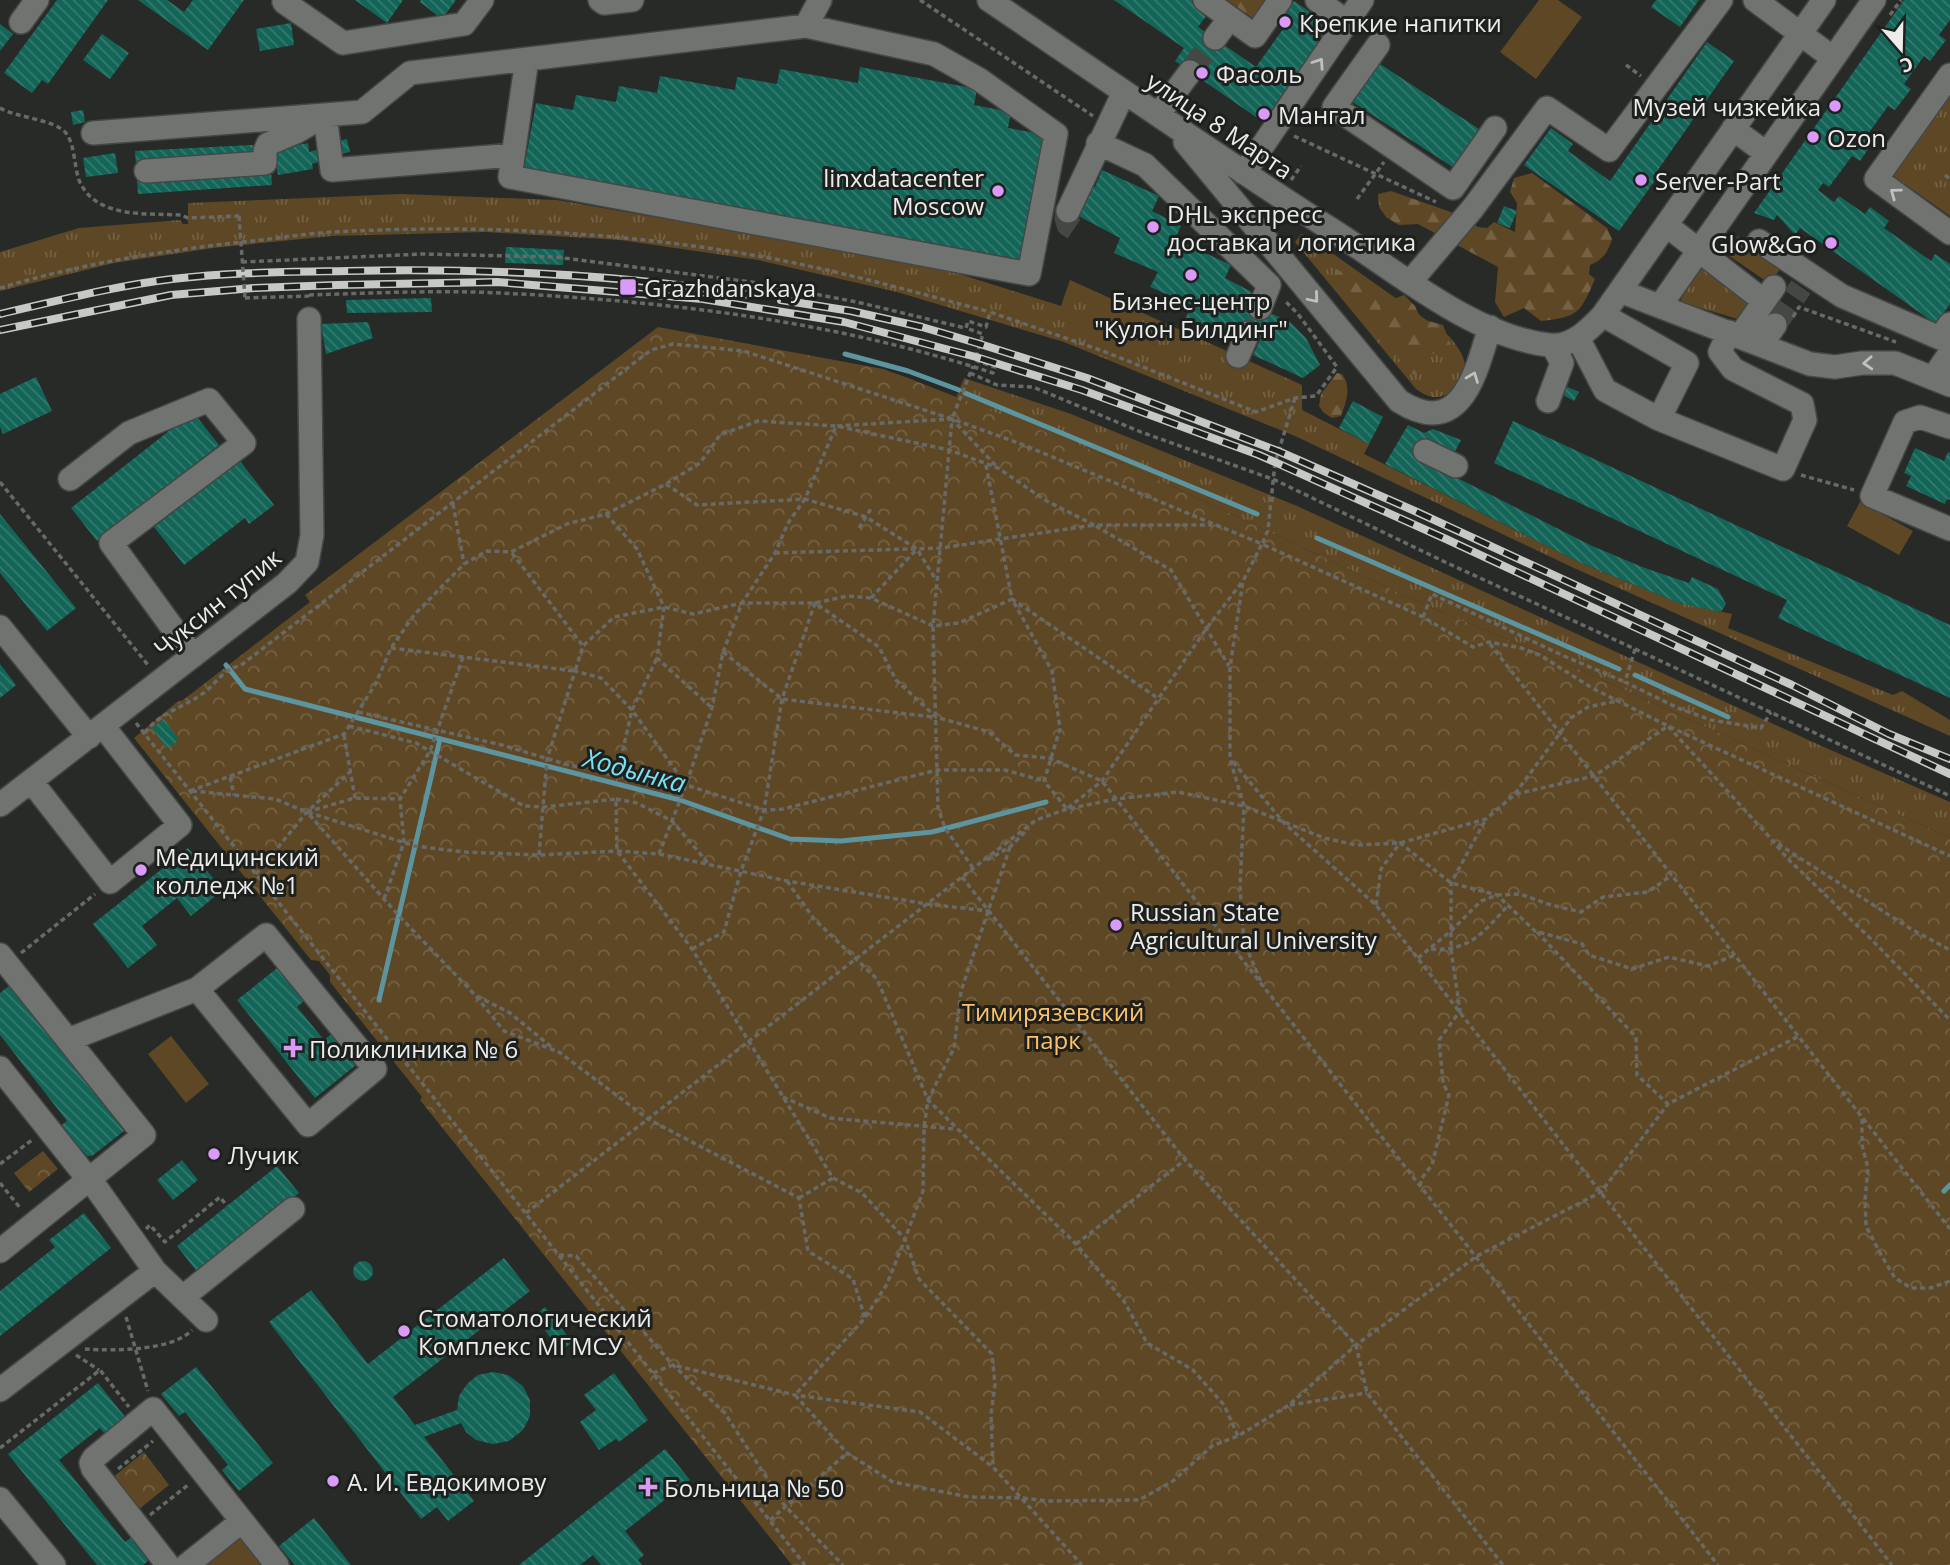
<svg xmlns="http://www.w3.org/2000/svg" width="1950" height="1565" viewBox="0 0 1950 1565" font-family="'Open Sans',sans-serif">
<defs>
<pattern id="grass-tufts" width="24" height="20" patternUnits="userSpaceOnUse" patternTransform="scale(1.75)"><rect width="24" height="20" fill="#5e4724"/><path d="M3 7l-1-3M5 7V3M7 7l1-3M15 17l-1-3M17 17v-4M19 17l1-3" fill="none" stroke="#756244"/></pattern>
<pattern id="forest-firs" width="22" height="20" patternUnits="userSpaceOnUse" patternTransform="scale(1.75)"><rect width="22" height="20" fill="#5e4724"/><path d="M5 1l3.5 6h-7zM16 11l3.5 6h-7z" fill="#756244"/></pattern>
<pattern id="park-crowns" width="20" height="18" patternUnits="userSpaceOnUse" patternTransform="scale(1.75)"><rect width="20" height="18" fill="#5e4724"/><path d="M2 6a3 3 0 1 1 6 0M12 15a3 3 0 1 1 6 0" fill="none" stroke="#756244"/></pattern>
<pattern id="building-back-hatch" width="6" height="6" patternUnits="userSpaceOnUse" patternTransform="scale(1.75)"><rect width="6" height="6" fill="#126557"/><path d="M-1 5l2 2M0 0l6 6M5-1l2 2" fill="none" stroke="#357b6f"/></pattern>
</defs>
<rect width="100%" height="100%" fill="#282a28"/>
<path fill="url(#grass-tufts)" d="M1950,94V216L1892,175Z
M401,194L557,200L934,266L1061,306L1070,280L1302,385V410L1369,444L1364,454L1579,562L1679,603L1732,614L1728,628L1893,695L1902,691L1950,720V736L1574,568L1295,436L1064,342L897,292L758,260L620,240L486,232L332,236L213,248L114,263L0,291V252L79,228L180,220L183,224H188V203Z
M1301,234L1308,236L1449,336C1456,345 1464,354 1465,366C1467,380 1451,396 1437,397C1429,398 1422,393 1416,389L1295,242Z
M1705,264L1749,298L1748,307L1741,320L1681,302L1682,295Z
M964,378L1071,414L1297,506L1826,748L1950,802V838L1561,661L1427,606L1114,459L956,398Z"/>
<path fill="url(#forest-firs)" d="M1227,0H1269L1254,19Z
M1532,173L1607,228L1612,239C1608,252 1603,260 1590,265L1589,274L1595,279C1580,313 1579,317 1541,321L1524,308L1504,317L1495,302L1498,267L1418,224L1399,225L1386,217L1379,207L1378,194L1391,191L1462,216L1478,227L1487,228L1494,222L1515,232L1517,203L1510,192L1514,178Z
M1335,269C1362,280 1369,285 1382,311L1390,310L1396,298L1404,295L1415,306L1421,319L1443,325L1452,348L1443,355L1427,353L1414,346L1420,364L1415,375L1405,370L1385,333L1337,282Z
M1337,373L1342,374C1352,387 1346,402 1341,416L1332,418L1323,412L1319,406L1321,394Z"/>
<path fill="url(#park-crowns)" d="M658,327L883,369L908,378L1114,459L1427,606L1561,661L1950,838V1565H792L420,1100L422,1097L330,982V975L319,961L311,960L134,738L177,702L183,700L310,602L305,595Z
M43,1151L58,1169L29,1192L14,1173Z
M144,1452L169,1485L138,1510L112,1478Z"/>
<path fill="#5e4724" d="M1539,0H1558L1582,17L1536,79L1500,52Z
M1738,236L1782,266L1770,284L1725,253Z
M1860,502L1913,531L1899,555L1847,526Z
M171,1036L209,1084L186,1103L148,1054Z
M240,1537L262,1565H205Z"/>
<g fill="none" stroke-linecap="round" stroke-linejoin="round">
<path stroke="#5c959f" stroke-width="5" d="M845,354L908,371L959,390
M965,393L1257,514
M1317,538L1619,669
M226,665L245,689L680,800L790,839L841,841L932,832L1046,802
M1635,675L1728,717
M379,1000L440,739
M1944,1191L1950,1185"/>
</g>
<path fill="url(#building-back-hatch)" d="M57,0H108L48,84L42,80L32,93L4,73Z
M138,0H167L184,12L193,0H244L208,50Z
M355,0H403L387,23Z
M421,0H456L442,19L420,2Z
M1114,0H1194L1210,11L1198,27L1256,67L1283,29L1277,25L1294,1L1333,28L1266,124L1175,61L1184,48Z
M1656,0H1699L1680,27L1651,7Z
M1904,0H1950V20L1939,35L1946,40L1930,61L1924,56L1904,84L1911,89L1895,110L1888,106L1868,134L1875,139L1860,161L1852,156L1829,187L1823,183L1818,190L1834,202L1839,196L1865,214L1870,207L1889,221L1884,228L1931,261L1935,254L1950,264V304L1936,324L1800,228L1795,235L1777,215L1774,220L1754,213Z
M291,23L294,45L260,51L256,29Z
M0,24L13,34L0,51Z
M102,34L129,53L110,79L83,60Z
M1707,42L1734,61L1653,177L1656,179L1619,231L1524,165L1551,128L1573,144L1568,151L1610,181Z
M1377,62L1479,129L1454,168L1351,101Z
M860,67L977,89L974,105L1011,112L1008,128L1047,135L1024,260L524,168L536,103L573,110L576,95L616,102L619,86L657,93L660,76L735,90L737,77L777,84L780,69L858,83Z
M83,110L85,122L73,125L71,112Z
M347,139L350,152L337,155L334,142Z
M308,143L309,152L320,149L322,161L312,164L313,169L278,175L274,150Z
M269,144L272,185L138,194L135,151Z
M115,153L118,173L86,177L83,158Z
M1102,170L1159,196L1152,211L1181,226L1175,239L1231,265L1225,278L1252,292L1246,302L1290,322L1306,338L1320,365L1303,378L1253,355L1261,338L1235,327L1228,341L1184,321L1192,305L1150,287L1158,272L1114,253L1120,238L1073,213L1087,182L1095,187Z
M1504,206L1517,211L1510,228L1497,223Z
M506,247L564,250L563,265L505,263Z
M431,298L432,312L347,313L346,300Z
M368,322L373,338L326,354L321,324Z
M36,377L52,411L3,434L0,427V394Z
M1563,385L1579,392L1574,401L1559,393Z
M1353,401L1383,417L1369,444L1339,428Z
M193,412L219,445L97,541L71,508Z
M1513,421L1950,625V698L1778,618L1787,600L1494,463Z
M1408,425L1424,433L1433,429L1461,440L1451,459L1418,458L1590,545L1642,567L1689,583L1692,577L1718,589L1726,604L1721,612L1679,603L1579,562L1385,464Z
M1915,448L1944,461L1948,452L1950,453V500L1947,499L1945,504L1906,486L1911,476L1904,473Z
M240,461L274,505L249,524L245,518L184,565L154,527Z
M0,514L76,608L47,631L0,573Z
M0,664L16,685L0,698Z
M164,719L179,740L167,749L152,728Z
M188,848L223,890L191,916L177,898L142,926L157,945L128,968L93,924Z
M281,965L308,998L297,1007L324,1040L331,1034L356,1065L315,1098L237,1000Z
M10,985L124,1131L92,1156H87L80,1148L77,1150L59,1127L67,1121L0,1035V993Z
M182,1160L198,1180L173,1200L157,1180Z
M277,1166L299,1193L198,1273L177,1246Z
M84,1213L111,1248L0,1336V1291L55,1247L49,1240Z
M504,1258L530,1291L393,1397L415,1425L457,1410L459,1396L467,1384L478,1375L493,1372L508,1375L523,1386L530,1400V1416L523,1430L509,1441L493,1444L476,1440L466,1432L461,1423L424,1437L474,1501L448,1521L437,1507L421,1519L269,1322L311,1290L368,1364Z
M353 1271a10 10 0 1 1 20 0a10 10 0 1 1-20 0Z
M545,1307L572,1342L561,1351L534,1316Z
M196,1367L273,1463L239,1491L222,1470L228,1465L185,1412L179,1416L161,1394Z
M614,1373L648,1420L619,1442L616,1439L599,1450L580,1422L596,1410L584,1395Z
M98,1383L126,1418L105,1434L100,1428L59,1460L125,1542L132,1537L150,1559L143,1565H97L8,1454Z
M665,1449L690,1480L625,1531L644,1555L638,1560L642,1565H601L593,1555L580,1565H519Z
M314,1518L351,1565H295L279,1546Z"/>
<g fill="none" stroke-linecap="round" stroke-linejoin="round">
<path stroke="#454745" stroke-width="23" stroke-dasharray="23 11" stroke-linecap="butt" d="M1190,72L1215,38
M1068,211L1066,218L1068,225L1074,229
M1775,325L1801,287"/>
<defs>
<path id="minor" d="M285,0L284,2L343,43L464,24L482,0
M600,0L604,3L632,0
M989,0C1103,77 1216,156 1332,230C1395,270 1474,337 1549,345C1571,348 1589,330 1603,315L1824,0
M1205,0L1255,36L1280,0
M1317,0L1347,22
M1755,0L1833,58
M21,22L37,0
M806,26L820,0
M1215,38L1230,18
M1378,45L1334,107L1453,188L1495,128
M1950,75L1876,179L1950,233
M1158,115L1190,72
M1733,129L1766,153
M93,133L362,112L410,73L806,26L934,54L980,80L1056,134L1029,274L510,177L527,59
M1185,142L1399,401C1462,441 1476,371 1490,327
M1098,143L1145,165L1269,285L1260,308
M146,171L265,163V151L268,144L296,132L325,115L332,170L513,155
M1244,173L1362,0
M1068,211L1124,92
M1666,225L1764,301
M1759,241L1842,296L1940,338L1950,324
M1410,282L1473,208L1547,108L1609,150L1721,0
M1620,291L1810,364L1835,367L1862,363H1895L1950,385
M1660,306L1874,0
M1740,336L1774,287
M1578,338L1605,390L1659,419L1687,363L1603,315
M1761,345L1775,325
M1238,356L1248,333
M1933,378L1950,353
M1548,401L1562,363L1553,346
M1659,419L1783,469L1805,420L1802,404L1733,369L1720,352L1729,332
M1950,427L1920,417L1905,422L1872,496L1950,529
M1425,451L1456,466
M70,479L129,433L209,400L244,443L111,543L193,656
M0,627L89,737
M31,781L110,882L180,825L103,726
M0,805L287,583L307,562L312,535L309,319
M0,955L144,1135L0,1251
M68,1040L197,989L308,1125L375,1069L266,935L197,989
M0,1068L89,1180
M97,1189L155,1271
M183,1297L293,1209
M0,1390L155,1271L206,1320
M0,1499L54,1565
M168,1565L93,1469L91,1463L94,1458L153,1409L277,1565
M187,1565L242,1521"/>
</defs>
<use href="#minor" stroke="#454745" stroke-width="26"/>
<path stroke="#686a68" stroke-width="3.5" stroke-dasharray="5 3.5" stroke-linecap="butt" d="M920,0L1093,116
M1890,15L1901,0
M1626,65L1641,76
M0,108C17,118 54,119 66,133C75,145 74,166 79,180C95,219 146,213 181,215L188,218L239,216
M1294,136L1436,202
M1945,175L1950,179
M1291,180L1301,166
M1357,199L1384,162
M242,262L423,254L556,257L751,282L857,302L965,328
M0,288C80,264 161,251 243,242C273,239 303,234 333,232C476,224 622,232 764,257C840,271 915,292 990,312
M309,295C372,293 437,290 500,293C667,301 834,321 993,373L995,367L975,360L983,334L966,328L968,321L986,327L990,312L1103,351L1256,412L1295,398L1316,396L1337,367L1298,314L1284,300
M245,298L309,296
M1793,317L1799,307L1896,342
M970,373L997,385L1033,387L1141,432L1275,480L1445,562L1635,649L1625,682L1678,708L1711,720L1761,728L1771,712
M1295,398L1275,463L1268,530L1262,544L1423,617L1473,647L1489,642L1521,648L1540,655L1592,688L1668,726L1950,856
M986,465L1012,599L1159,699
M1801,475L1854,490
M0,482L148,665
M666,484L697,505L805,499L866,517L917,549L936,580
M453,504L464,564
M606,514L637,549L664,607L657,658L711,707
M859,528L872,507
M512,553L583,646
M775,553L941,548L1094,525L1171,570L1229,666
M871,598L917,549
M1423,617L1432,594L1564,656L1625,682
M1490,644L1950,1229
M391,648L575,671L583,646L614,617L664,607L693,614L742,603H815L848,596L871,598L933,626L959,623L1012,599L1052,671L1060,729L1044,781L1067,809
M1635,649L1950,796
M723,652L782,699L933,717
M463,657L430,751L400,799L355,798L307,812L399,916L475,995L504,1031L559,1052L648,1119L799,1198L808,1251L853,1279L865,1318
M358,712L502,745L565,764L648,783L686,785L764,810L783,809L937,770H1005L1044,781
M136,723L805,1565
M349,726L416,743L524,806L544,807L616,799L617,851L692,949L833,1178L862,1193L905,1239L919,1279L992,1354L995,1385L991,1414L993,1467
M145,733C158,713 187,706 205,692C217,682 225,668 240,666L651,350L673,344L744,351L952,419L973,366
M344,735L355,798
M1233,762L1285,824L1376,905L1892,1565
M617,776L632,710L657,658
M230,777L234,795
M190,791L344,734L376,683L391,648L414,615L464,564L487,551L511,552L567,524L606,514L666,484L700,463L720,435L758,421L836,426L949,450L998,468L1045,500L1094,525H1212
M192,791L275,799L307,812L415,846L464,852L539,855L617,851L659,854L787,881L927,904L989,911
M1516,794L1594,776L1668,726L1773,841L1786,857L1872,940L1950,1020
M616,799L637,803L672,821L708,863
M1068,808L1102,781L1206,629L1242,582
M1778,844L1911,929L1950,950
M1010,847L961,991L954,1048L928,1100L924,1127L923,1191L905,1239L887,1284L865,1318L795,1395L847,1453L893,1482L969,1497L1023,1498L1047,1501L1139,1500L1173,1481L1212,1446L1238,1436L1289,1405L1356,1345L1477,1256L1601,1192L1668,1104
M659,854L686,785L712,708L723,652L742,603L775,553L788,523L805,499L836,426L952,419L1021,444L1262,544L1243,581L1230,667V759L1244,806L1240,886L1244,942L1261,982
M539,855L547,759L575,671L601,678L632,710L686,785
M987,860L1010,847L1028,829
M973,868L945,828L938,808L933,626L952,419L997,467
M256,874L307,812L351,771
M962,877L1185,1160L1356,1345L1367,1393L1503,1565
M787,881L814,919L877,979L928,1100L1076,1244L1124,1301L1147,1343L1193,1370L1224,1405L1238,1436
M384,899L404,842L400,799
M1376,905L1381,869L1400,843L1451,883L1497,895L1535,931L1582,944L1589,955L1632,969L1669,957L1708,966L1735,955
M1537,932L1636,1037L1637,1075L1668,1104L1799,1036
M692,949L724,932L741,871L764,810L782,699L815,603L879,647L896,680L936,717L989,732L1015,755L1049,758L1102,781L1718,1565
M1431,949C1470,952 1485,931 1509,904
M21,953L95,894
M1418,958L1451,931L1481,901L1497,895L1520,894L1551,905L1581,912L1603,897L1648,892L1672,875
M477,996L510,1013L554,1049
M783,1097L830,1118L955,1129
M1862,1119V1145L1868,1168L1865,1200L1866,1226L1880,1253L1895,1278L1911,1288H1930L1950,1281
M0,1164L32,1140
M0,1183L21,1209
M1420,1186L1422,1178L1432,1165L1449,1095L1443,1083L1439,1040L1460,1011L1451,950V883L1486,819
M799,1198L833,1178
M526,1213L1036,820L1067,809L1116,799L1178,792L1244,806L1324,838L1356,845L1400,843L1486,819L1514,795L1571,718L1588,707L1617,701
M146,1229L150,1225L165,1242L220,1197L227,1206
M1076,1244L1185,1160
M559,1255L576,1256L673,1365L724,1412L785,1506L843,1565
M126,1317L148,1391
M85,1349C113,1351 173,1351 192,1330
M76,1355L99,1370
M653,1373L673,1365L795,1395L920,1412L993,1467L1082,1565
M1290,1405L1367,1393
M0,1448L100,1370L129,1407
M118,1469L153,1441
M150,1515L188,1485
M770,1520L847,1453"/>
<use href="#minor" stroke="#717370" stroke-width="23"/>
<defs>
<path id="rail" d="M781,300L851,311L922,327L980,344L1087,378L1278,451L1417,512L1792,685L1889,734L1950,759
M0,314C57,301 114,286 172,279C230,272 289,272 347,271C482,268 617,274 750,295
M0,330L171,295L254,288L337,285L497,282L703,299L844,322L976,357L1082,390L1259,455L1446,539L1950,774"/>
</defs>
<use href="#rail" stroke="#c7c9c7" stroke-width="8"/>
<use href="#rail" stroke="#1e201e" stroke-width="5" stroke-dasharray="16" stroke-linecap="butt"/>
<path stroke="#686a68" stroke-width="3.5" stroke-dasharray="5 3.5" stroke-linecap="butt" d="M239,216L245,298"/>
</g>
<defs><path id="oneway-chevron" d="M-2-3.5L2.5 0L-2 3.5" fill="none" stroke-width="1.6" stroke-linecap="round" stroke-linejoin="round" transform="scale(1.75)"/></defs>
<g stroke="#c0c2c0">
<use href="#oneway-chevron" transform="translate(1319 63) rotate(-56)"/>
<use href="#oneway-chevron" transform="translate(1895 193) rotate(-144)"/>
<use href="#oneway-chevron" transform="translate(1314 298) rotate(50)"/>
<use href="#oneway-chevron" transform="translate(1868 363) rotate(177)"/>
<use href="#oneway-chevron" transform="translate(1473 377) rotate(-69)"/>
</g>
<g fill="#da9af7" stroke="#1e201e" stroke-width="2.5">
<circle cx="1285" cy="22" r="7"/>
<circle cx="1202" cy="73" r="7"/>
<circle cx="1835" cy="106" r="7"/>
<circle cx="1264" cy="114" r="7"/>
<circle cx="1813" cy="137" r="7"/>
<circle cx="1641" cy="180" r="7"/>
<circle cx="998" cy="191" r="7"/>
<circle cx="1153" cy="227" r="7"/>
<circle cx="1831" cy="243" r="7"/>
<circle cx="1191" cy="275" r="7"/>
<rect x="619" y="278" width="18" height="18" rx="3.5"/>
<circle cx="141" cy="870" r="7"/>
<circle cx="1116" cy="925" r="7"/>
<path d="M289.5 1037.5h7v7h7v7h-7v7h-7v-7h-7v-7h7z"/>
<circle cx="214" cy="1154" r="7"/>
<circle cx="404" cy="1331" r="7"/>
<circle cx="333" cy="1481" r="7"/>
<path d="M644.5 1476.5h7v7h7v7h-7v7h-7v-7h-7v-7h7z"/>
</g>
<g text-anchor="middle" dominant-baseline="central" stroke-width="6" stroke-linejoin="round" paint-order="stroke">
<g font-size="24" fill="#ebeceb" stroke="#1e201e" text-anchor="start">
<text x="1299" y="22">Крепкие напитки</text>
<text x="1216" y="73">Фасоль</text>
<text x="1821" y="106" text-anchor="end">Музей чизкейка</text>
<text x="1278" y="114">Мангал</text>
<text x="1827" y="137">Ozon</text>
<text x="984" y="177" text-anchor="end">linxdatacenter<tspan x="984" dy="28">Moscow</tspan></text>
<text x="1655" y="180">Server-Part</text>
<text x="1167" y="213">DHL экспресс<tspan x="1167" dy="28">доставка и логистика</tspan></text>
<text x="1817" y="243" text-anchor="end">Glow&amp;Go</text>
<text x="644" y="287">Grazhdanskaya</text>
<text x="1191" y="300" text-anchor="middle">Бизнес-центр<tspan x="1191" dy="28">"Кулон Билдинг"</tspan></text>
<text x="155" y="856">Медицинский<tspan x="155" dy="28">колледж №1</tspan></text>
<text x="1130" y="911">Russian State<tspan x="1130" dy="28">Agricultural University</tspan></text>
<text x="309" y="1048">Поликлиника № 6</text>
<text x="228" y="1154">Лучик</text>
<text x="418" y="1317">Стоматологический<tspan x="418" dy="28">Комплекс МГМСУ</tspan></text>
<text x="347" y="1481">А. И. Евдокимову</text>
<text x="664" y="1487">Больница № 50</text>
</g>
<g font-size="24" fill="#ebeceb" stroke="#1e201e">
<text transform="translate(1220 125) rotate(34)">улица 8 Марта</text>
<text transform="translate(217 602) rotate(-39)">Чуксин тупик</text>
</g>
<g font-size="24" fill="#fdc267" stroke="#1e201e">
<text x="1053" y="1011">Тимирязевский<tspan x="1053" dy="28">парк</tspan></text>
</g>
<g font-size="26" font-style="italic" fill="#77e1f6" stroke="#1e201e">
<text transform="translate(635 770) rotate(15)">Ходынка</text>
</g>
</g>
<g transform="translate(1901 49) rotate(160)" stroke="#1e201e" stroke-width="5" paint-order="stroke">
<path d="M0-5L12 26L0 18L-12 26Z" fill="#ebeceb"/>
<text y="-10" font-size="19" font-weight="bold" text-anchor="middle" fill="#ebeceb">С</text>
</g>
</svg>
